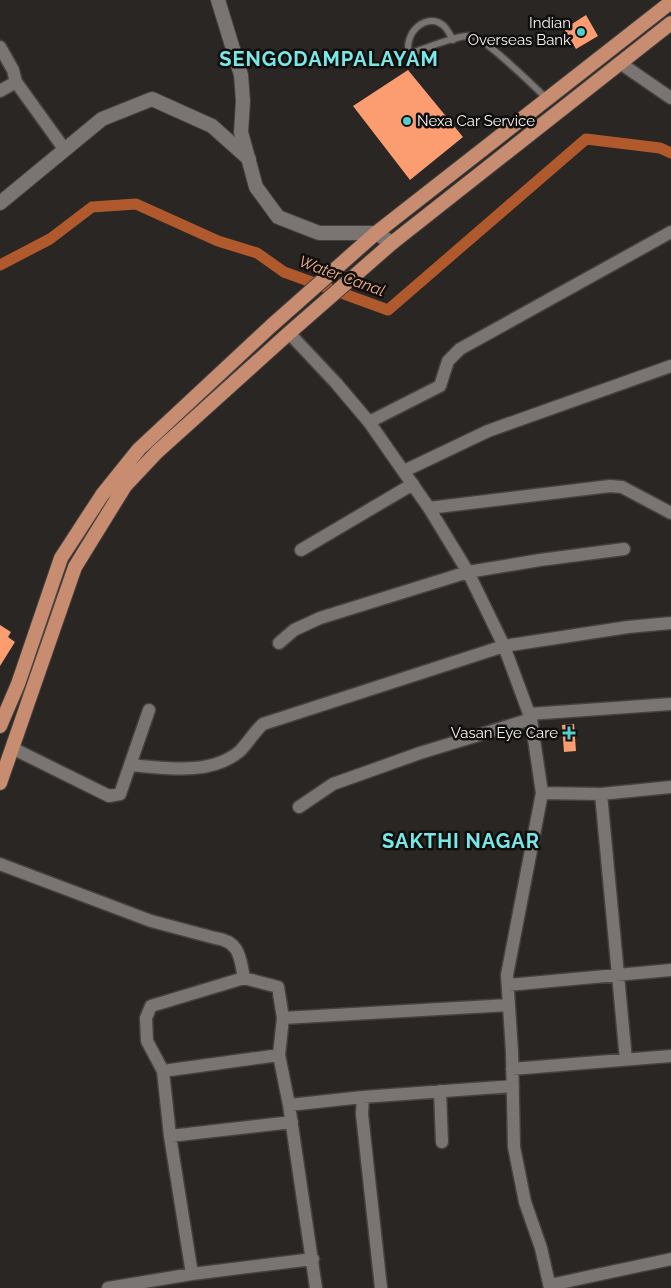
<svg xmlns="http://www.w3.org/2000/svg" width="671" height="1288" viewBox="0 0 671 1288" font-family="Raleway,sans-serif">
<rect width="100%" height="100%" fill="#2a2624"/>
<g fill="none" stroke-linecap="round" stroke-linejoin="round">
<path stroke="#b0592c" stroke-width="11" d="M0,265L50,239L92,207L136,204L218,241L257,253L284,272L388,310L586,139L660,148L671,153"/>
</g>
<path fill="#fb9d70" d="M586,15L598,36L576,49L564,29Z
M408,70L463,137L410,180L353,106Z
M0,625L11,632L8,637L15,642L0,666Z
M574,724L576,751L564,752L562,725Z"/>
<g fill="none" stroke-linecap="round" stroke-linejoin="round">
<defs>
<path id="service" d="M453,40C450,35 448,30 444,26C428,11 403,32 409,54C424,49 459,34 473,36C484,38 536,88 547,99"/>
<path id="minor" d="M0,47L13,70L16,82L65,150
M620,63L671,98
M0,91L16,82
M289,333L336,383L369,422L429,508L468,572L504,646L531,719L542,793L507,975L512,1052L514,1147L525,1202L541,1248L550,1288
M369,422L440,386L448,361L460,349L671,232
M404,471L488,431L671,366
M429,508L610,486L622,487L671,513
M301,550L413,484
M279,643L294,630L320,618L468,572L540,560L624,549
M529,714L671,704
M12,748L109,796L120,794L149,710
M130,765C166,768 210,776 240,751C248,743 254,732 263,724L504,646L628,627L671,623
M542,793L601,794L671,787
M601,794L626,1060
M299,807L333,784L420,753L531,719
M0,864L151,921L215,938C240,941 240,958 244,978L278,987L283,1018L509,1005
M508,985L671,970
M283,1018L279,1055L289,1105L316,1288
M512,1069L671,1056
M163,1071L279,1055
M440,1091L442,1142
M363,1097L362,1114L381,1288
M289,1105L363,1097L513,1086
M170,1136L292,1122
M192,1274L170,1136L163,1071L147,1041L146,1018L151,1006L244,978
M550,1285L671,1259
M108,1288L192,1274L313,1259"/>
<path id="tertiary" d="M218,0L241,75L243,101L241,132L256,187L278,217L319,233H376L392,243
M0,203L102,119L152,99L212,126L249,159"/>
<path id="primary" d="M0,726L18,684L61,558L102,495L139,449L271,326L376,233L671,2
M0,783L75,567L125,486L157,452L289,333L392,243L671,23"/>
</defs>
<use href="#service" stroke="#45413f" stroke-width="9"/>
<use href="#minor" stroke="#45413f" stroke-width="15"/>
<use href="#tertiary" stroke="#45413f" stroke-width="16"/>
<use href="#primary" stroke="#45413f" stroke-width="16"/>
<use href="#service" stroke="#7a7472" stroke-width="6"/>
<use href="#minor" stroke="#7a7472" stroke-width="12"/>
<use href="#tertiary" stroke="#7a7472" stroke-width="14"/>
<use href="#primary" stroke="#c88d70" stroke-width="14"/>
</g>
<g fill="#52cdce" stroke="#110f0e" stroke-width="2">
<circle cx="581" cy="32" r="5"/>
<circle cx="407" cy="121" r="5"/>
<path d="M566.5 725.5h5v5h5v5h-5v5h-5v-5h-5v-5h5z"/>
</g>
<g text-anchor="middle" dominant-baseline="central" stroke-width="5" stroke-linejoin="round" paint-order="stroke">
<g font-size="15" fill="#f6f3f1" stroke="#110f0e" text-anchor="end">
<text x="571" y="23">Indian<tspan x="571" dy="17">Overseas Bank</tspan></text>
<text x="417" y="121" text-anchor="start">Nexa Car Service</text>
<text x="558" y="733">Vasan Eye Care</text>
</g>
<g font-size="16" font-style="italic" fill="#f4ae8d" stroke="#110f0e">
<text transform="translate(342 276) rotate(20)">Water Canal</text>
</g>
<g font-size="20" font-weight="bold" letter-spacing="1" fill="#7ae7e7" stroke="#110f0e">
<text x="329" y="59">SENGODAMPALAYAM</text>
<text x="461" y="841">SAKTHI NAGAR</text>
</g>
</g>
</svg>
